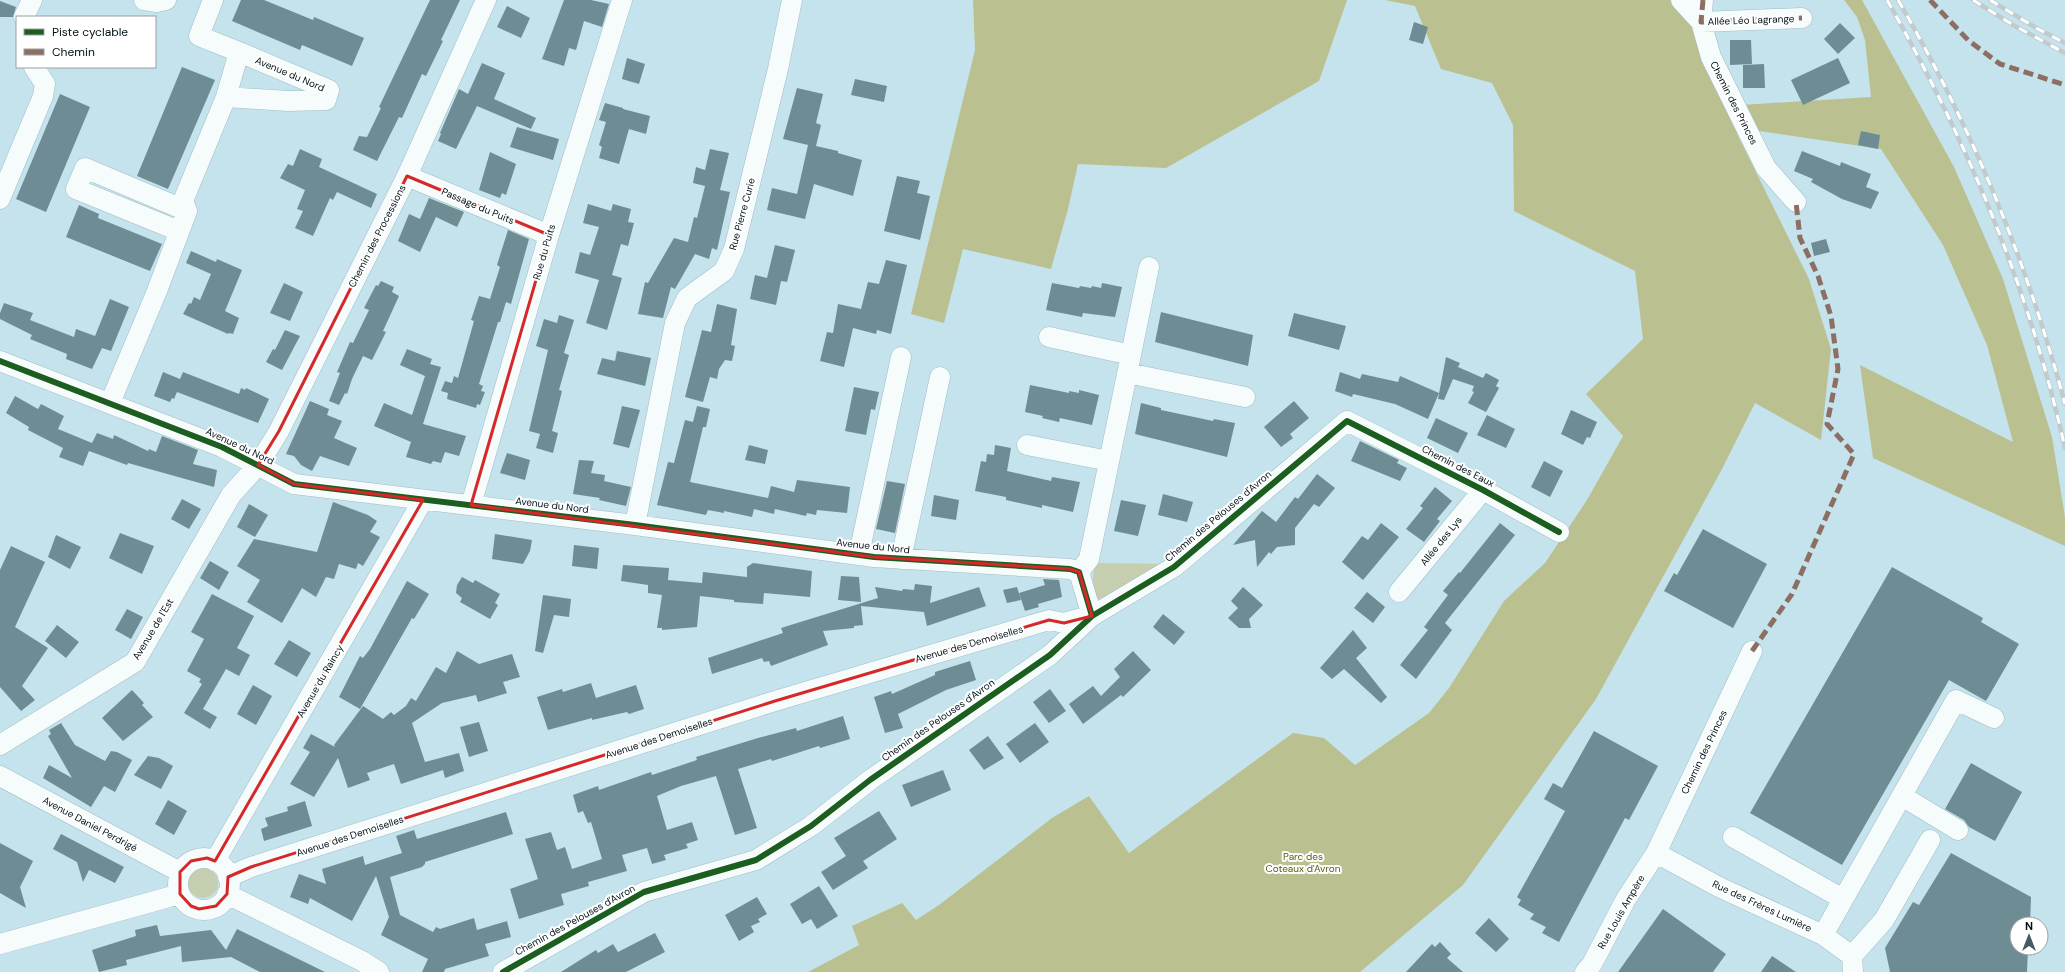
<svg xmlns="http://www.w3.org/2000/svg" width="2065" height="972" viewBox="0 0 2065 972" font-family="'DM Sans',sans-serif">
<rect width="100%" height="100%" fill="#c4e3ec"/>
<path fill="#c6ceb0" d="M1099,563H1101L1167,564L1101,601C1091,594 1090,571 1099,563Z
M188 883a15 15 0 1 1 30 0a15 15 0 1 1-30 0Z"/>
<path fill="#bbc091" d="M973,0H1347L1319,81L1166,168L1078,164L1068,209L1051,269L963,249L944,323L911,314L975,50Z
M1385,0H1670L1689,17L1725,106L1871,97L1865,40L1857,17L1844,0H1862L1954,167L2003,279L2052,437L2065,517V546L1873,458L1860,365L2013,442L1987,345L1943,245L1881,149L1759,131L1737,134L1809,279L1831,349L1821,440L1755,403L1721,471L1596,699L1463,885L1360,972H808L859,945L852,926L902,903L916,920L939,905L1052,818L1089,796L1129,853L1293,733L1324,738L1355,765L1429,713L1449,688L1504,601L1545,563L1587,500L1623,436L1586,394L1643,339L1635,271L1514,211L1513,125L1492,83L1441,69L1415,6Z"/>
<path fill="#6e8c93" d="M241,0H264L313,20L314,17L364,38L352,66L302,45L300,50L232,21Z
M430,0H460L441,40L443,41L426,76L422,74L402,118L399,117L377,161L353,150L359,136L367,137L381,108L379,107Z
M564,0H591L609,4L602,27L584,21L576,50L569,48L564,66L542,59Z
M0,1L16,7L13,17H0Z
M507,6L530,18L521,38L497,27Z
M1414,22L1428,27L1423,44L1409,40Z
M1840,23L1855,38L1838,54L1824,39Z
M1730,40H1751L1752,64L1730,65Z
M627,58L645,64L639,84L622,79Z
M1838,58L1850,83L1803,105L1791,80Z
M482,63L505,73L494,99L536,118L531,129L477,106L456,149L438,141L441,134L440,133L459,89L468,94Z
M1764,64L1765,88H1743V65Z
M182,67L215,80L168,189L137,176Z
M855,79L887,86L884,102L851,95Z
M797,88L823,94L816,123L821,125L816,146L838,151V153L862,160L853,196L814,184L805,219L767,210L772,188L797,194L808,145L783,139Z
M60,94L90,107L46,212L16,199Z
M605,103L623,108V109L650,116L646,134L629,129L619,164L599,158L602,147L599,145L606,122L599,120Z
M517,127L559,139L553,160L510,147Z
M1861,131L1880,135L1878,149L1858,145Z
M300,149L322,159L319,167L377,194L371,208L337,192L333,200L330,198L313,236L295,228L303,211L297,209L305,190L280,178L288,164L293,166Z
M710,149L729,153L720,190L730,192L717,250L712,248L709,259L695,254L675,289L671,287L663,318L638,314L645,282L648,283L674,238L688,242L694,217L697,218L705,186L693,183L696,167L705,170Z
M1802,151L1840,166L1841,162L1871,174L1866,187L1879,192L1871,209L1842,199L1811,182L1813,179L1794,171Z
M490,152L516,164L506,195L502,193L500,198L479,190Z
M897,176L920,181L917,193L930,196L920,240L884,231Z
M429,198L464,212L457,227L436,217L420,252L398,241L409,214L420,219Z
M588,204L611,211L613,204L631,209L628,222L634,223L628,246L621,244L612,275L622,278L607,330L586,323L599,280L575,273L580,252L590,255L599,227L583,223Z
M79,205L99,214L98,218L162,244L150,271L66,237Z
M508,230L529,239L511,304L506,302L500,322H498L479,384L483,386L481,391L485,392L480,405L477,404L476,408L447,399L448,393L441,391L445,381L452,383L454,376L458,378L474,321L471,320L479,296L490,299L500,267L497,265Z
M1826,239L1830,252L1814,256L1811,243Z
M775,245L795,250L787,282L781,281L776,305L750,299L755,275L767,278Z
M191,251L216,262L217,259L242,270L225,311L239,318L233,334L229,333L228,334L183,314L189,303L191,304L194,297L200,300L211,274L186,263Z
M886,260L907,265L891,334L877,330L876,334L853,328L844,367L820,361L827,332L833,333L838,304L861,309L868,282L879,284Z
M381,281L394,287L392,292L399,296L383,331L386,332L372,360L363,356L352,379L347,394L345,393L339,405L329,401L340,373L337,372L350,342L353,343L369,310L364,308L376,285L378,286Z
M284,283L303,292L290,321L270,313Z
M1052,283L1079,288L1080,286L1091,288L1092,286L1101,288L1102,283L1122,287L1115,317L1083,313L1082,317L1046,310Z
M110,299L129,307L111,351L102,348L92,369L66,359L67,354L30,339L32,335L0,319V313L4,303L33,313L30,320L74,337L76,329L95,336Z
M717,304L737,309L731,345L735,346L732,361L725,360L719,369L717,379L710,377L703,402L685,397L702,330L711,332Z
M1161,312L1253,335L1248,366L1155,342Z
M1294,313L1346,326L1339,350L1288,336Z
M559,315L574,320L564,353L569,355L559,390L562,391L552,431L558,433L553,453L536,448L540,434L529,431L548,350L536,346L544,319L557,323Z
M285,330L300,336L282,370L266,362L273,349L275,350Z
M407,349L432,359L430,364L441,367L423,424L466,436L459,456L445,452L441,463L433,461L431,464L406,457L411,442L374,426L384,403L412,415L425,376L400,365Z
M617,351L651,358L645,386L597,374L602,358L615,361Z
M1446,357L1460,363L1458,367L1483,378L1486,373L1499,380L1496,386L1499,388L1486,412L1468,403L1474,392L1472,391L1474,386L1453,379L1444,400L1438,399Z
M163,372L180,379L183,372L239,394L241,388L245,390L246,388L269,399L258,423L177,392L174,399L172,398L170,402L154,396Z
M1340,372L1360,379L1362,374L1398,382L1400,376L1439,393L1428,419L1395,404L1353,394L1352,397L1335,391Z
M1030,385L1069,393V391L1079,393V390L1099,395L1092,425L1060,418L1059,422L1042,418L1043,416L1025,412Z
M854,387L879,392L875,410L871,409L866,435L845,431Z
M15,396L38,409L41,404L64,416L58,429L92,443L97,433L113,439L114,435L148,451L149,449L156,452L162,436L198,450L193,464L217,470L214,487L128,463L127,465L89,451L83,466L59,457L63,448L28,430L29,427L6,413Z
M310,401L329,409L327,415L342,421L334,438L357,448L349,466L320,456L312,471L301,465L294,456L286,454Z
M1294,401L1309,418L1290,434L1293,438L1281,447L1264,427Z
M1141,403L1161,408V410L1213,421L1214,419L1235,423L1227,457L1135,434Z
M622,406L640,410L629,448L613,444Z
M697,406L710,409L706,427H703L690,482L768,498L771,486L794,492L797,480L850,487L847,513L817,510L816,515L807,513L806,516L775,509L774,514L754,509L752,517L724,511V513L708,510L706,515L657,505L668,462L674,463L685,420L693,422Z
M1571,410L1597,422L1590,438L1587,437L1583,445L1561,434Z
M1487,415L1515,429L1506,448L1477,435Z
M1436,418L1468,433L1458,453L1427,438Z
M1360,441L1399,460L1397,463L1407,468L1400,481L1351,461Z
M749,445L768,450L765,464L745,460Z
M995,445L1011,448L1007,471L1051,481L1052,477L1080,482L1073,512L1042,505V508L1006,500V497L975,491L981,461L986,462L987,454L994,455Z
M507,453L530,460L525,480L500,473Z
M579,460L594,461L591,473L605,475L604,481L631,487L626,506L599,500L600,498L573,494Z
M1544,461L1563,471L1550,497L1531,487Z
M1317,474L1335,488L1319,507L1314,504L1295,528V545L1277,547L1271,554L1269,552L1257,567L1255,540L1233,545L1262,511L1276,522L1295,497L1298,499Z
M887,481L905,484L895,533L876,529Z
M1435,487L1452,501L1437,519L1440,521L1424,542L1406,529L1423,508L1420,506Z
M1163,494L1193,502L1187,522L1158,515Z
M934,495L959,500L956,520L931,516Z
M182,499L201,509L189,529L171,519Z
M1121,500L1146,505L1138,536L1114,531Z
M333,502L368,515L377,521L370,532L380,537L363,566L358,563L356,569L339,564L334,579L326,577L316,597L302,588L282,623L247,602L260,580L237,566L254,539L317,552Z
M249,504L268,515L255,537L237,527Z
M1381,523L1399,537L1363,580L1342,562L1362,536L1368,540Z
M1500,523L1515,535L1445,623L1452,630L1416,679L1400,665L1428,630L1424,627L1448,595L1443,591L1459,572L1460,573Z
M1703,529L1767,564L1733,628L1664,591L1674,573L1677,575Z
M120,533L154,546L142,574L109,558Z
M495,534L532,540L530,551L523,564L492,559Z
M56,535L81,547L70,569L48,557Z
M574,545L599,548L597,569L572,566Z
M11,546L45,562L15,627L48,648L22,686L35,700L21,711L0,687V570Z
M210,561L229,572L219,590L200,578Z
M753,563L812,571L810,597L764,593L763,604L734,602V600L700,596L697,627L662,630V628H657L662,595L648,593V585L621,581L623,565L669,568L668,580L702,583L703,572L747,577V567Z
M1892,567L1983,618L1981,622L2019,644L1986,701L1949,680L1842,865L1750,813Z
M841,576L859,577L861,602L838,600Z
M462,577L473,583L475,580L500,594L495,603L498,605L490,619L460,602L462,598L456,593L457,585Z
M1043,579L1059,580L1062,597L1038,604L1039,607L1025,611L1019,593L1045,585Z
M407,581L429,594L414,619L412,618L360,709L339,697L360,656L363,658L370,649Z
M915,584L932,586L930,603L979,587L986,606L927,626L924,612L861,606L863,625L854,626V628L823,631L828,645L771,666L769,661L764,662L762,658L712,674L708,658L783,633L781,628L878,598L875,587L902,591L903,589L914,590Z
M1017,587L1021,600L1007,603L1003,590Z
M1243,587L1263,605L1249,619L1251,628H1239L1228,618L1238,608L1231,601Z
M1367,592L1385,607L1373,623L1354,608Z
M212,594L254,616L237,648L250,655L239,676L226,669L203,709L217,717L210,729L184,713L202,684L199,682L201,679L187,671L204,639L191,632Z
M543,595L571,599L569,617L554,615L543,653L535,651Z
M127,609L143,617L131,639L115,630Z
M1163,614L1185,632L1174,645L1153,627Z
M57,625L79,642L66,658L45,641Z
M1353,630L1367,648L1356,658L1387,697L1381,703L1344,669L1332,679L1320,668Z
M289,640L311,653L297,677L274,664Z
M457,651L479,664L512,654L520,677L503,682L507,693L478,702L476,695L442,703L412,723L425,762L459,753L464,771L445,778L443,770L401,784L394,764L367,773L370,780L348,788L338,758L314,797L290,784L310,752L303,748L311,734L335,747L334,745L363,706L383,719L391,712L394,715L406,706L411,698L416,701L436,667L446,673Z
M1133,651L1151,670L1123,697L1121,695L1083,724L1069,704L1093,686L1101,696L1120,677L1114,669Z
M970,661L976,680L946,690L898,714L903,728L885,733L874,697L891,691L892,694L935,675V672Z
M591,683L596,698L636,685L644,709L629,714L627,712L592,720V718L548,730L537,697L562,689L563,692Z
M253,685L272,696L256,725L237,714Z
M1050,689L1066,711L1049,723L1033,702Z
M132,690L144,703L142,705L153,717L123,741L102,718Z
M843,716L850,739L820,748L819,746L772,761L771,759L738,769L757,828L735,835L716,776L681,786L657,796L667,830L692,822L698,840L686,844L688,848L664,855L666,860L652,864L647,848L622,855L627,871L588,882L589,886L561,894L564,905L519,919L510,889L538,879L525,839L551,832L557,850L565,847L572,869L602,859L591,822L588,823L583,811L578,813L573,795L598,786L599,790L651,772L652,775L697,760L696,757L758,738L796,728L797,731Z
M479,722L488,751L469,757L460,727Z
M61,723L75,745L105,761L111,751L117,752L132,760L115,792L104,786L91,807L43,778L49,765L72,778L48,736L51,734L49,730Z
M1035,723L1049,742L1020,763L1006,744Z
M1594,731L1658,766L1629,820L1625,818L1559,942L1542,933L1546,927L1530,919L1534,914L1518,905L1521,900L1517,897L1565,811L1544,799L1553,783L1562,788Z
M988,736L1004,758L984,770L969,750Z
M148,756L159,758L173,766L161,789L134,775Z
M1971,763L2022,792L1995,841L1969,827L1964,820L1945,809Z
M943,770L951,790L911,807L902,785Z
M168,800L187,811L174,835L155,824Z
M305,801L312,826L264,841L261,829L268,826L265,818L288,811L287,807Z
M879,811L897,839L863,861L868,868L833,890L821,872L846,856L834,838Z
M506,812L513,834L425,862V864L422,867L390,877L400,915L433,932L436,927L440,929L474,918L477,930L507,921L511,937L485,944L489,956L445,969L444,972H422L428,959L381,935L389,917L376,876L352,921L310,898L308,904L290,897L299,874L326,884L322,869L363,856L365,865L402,853L396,836L414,830L417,839Z
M61,834L124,867L115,883L89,870L83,882L77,862L53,849Z
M0,843L33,861L20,887L26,908L0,893Z
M1951,853L2031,897L2030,924H2017V948H2028L2027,972H1890L1885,948L1913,902L1919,905Z
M819,886L838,916L817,929L811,919L802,924L790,904Z
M757,897L767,914L758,919L760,922L751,926L754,932L739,941L725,915Z
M1663,909L1726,954L1713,972H1618Z
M1489,918L1509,939L1496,952L1475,933Z
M157,925L160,936L211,930L226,950L237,929L325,972H260L231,957L182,962L181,946L126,960L127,965L99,972L92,950L136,936L135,930Z
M655,933L665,952L626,972H561L596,950L598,953L613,944L618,952Z
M1440,942L1451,954L1447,958L1463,972H1406L1432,944L1435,947Z
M1772,956L1796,972H1761Z"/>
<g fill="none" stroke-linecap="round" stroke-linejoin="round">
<defs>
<path id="minor" d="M144,0L157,2L166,0
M213,0L199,36L239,52
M1681,0L1701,22L1711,57L1766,168L1796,202
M1703,0L1701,22L1802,18
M24,17L32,0
M407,176L549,235
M0,199L43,96L45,84L34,67
M179,231L76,189L85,168L187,211
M1049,337L1131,355
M0,361L222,447L294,484L635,525L874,557L1070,569L1079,572L1092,616
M1127,373L1245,397
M110,403L157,291L187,211L183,201L226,97L288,101L326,100L329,90L239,52L226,97
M1027,445L1109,461
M471,505L549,235L622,0
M635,525L675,323L687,298L724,271L734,249L778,69L792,0
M861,555L862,540L901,357
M901,559L940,377
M1079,572L1089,559L1149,267
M1399,592L1483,490
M0,745L135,662L231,495L258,465L279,431L407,176L486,0
M0,776L180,872
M1902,796L1958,830
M1733,837L1843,899
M1656,853L1719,887L1823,935L1852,956L1853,972
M178 884a26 26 0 1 1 52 0a26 26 0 1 1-52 0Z
M215,861L423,500
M228,877L251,867L775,701L1049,620L1064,623L1090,616
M227,894L362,961L379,972
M1823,935L1956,700L1994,718
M0,944L180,894
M1852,956L1884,920L1930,840
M503,972L644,892L756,860L811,826L870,780L1050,655L1092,616L1174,567L1347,421L1483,490L1559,532
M1585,972L1592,964L1626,899L1656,853L1752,651"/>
</defs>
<use href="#minor" stroke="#a2bdc5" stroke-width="21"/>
<use href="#minor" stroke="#f6fbfc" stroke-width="20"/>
<defs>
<path id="rail" d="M1887,0C1968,142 2029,288 2065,448
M1898,0C1972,127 2027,262 2065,404
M1973,0L2013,25L2065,53
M1990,0L2038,29L2065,43"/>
</defs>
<use href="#rail" stroke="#c1cacd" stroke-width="4.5"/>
<use href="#rail" stroke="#fff" stroke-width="3" stroke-dasharray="9" stroke-linecap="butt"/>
<path stroke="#8d6e63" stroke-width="5" stroke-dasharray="10 5" stroke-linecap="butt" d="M1703,0L1701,22L1802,18
M1930,0L1968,40L2000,64L2065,85
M1752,651L1792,594L1854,454L1827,424L1838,369L1831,316L1818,276L1800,238L1796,202"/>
<defs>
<path id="cycleway" d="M0,361L222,447L294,484L635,525L874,557L1070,569L1079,572L1092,616
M503,972L644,892L756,860L811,826L870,780L1050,655L1092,616L1174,567L1347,421L1483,490L1559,532"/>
</defs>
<use href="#cycleway" stroke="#fff" stroke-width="8"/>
<use href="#cycleway" stroke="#1b5e20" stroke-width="6"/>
</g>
<path fill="none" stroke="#d62828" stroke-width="3" stroke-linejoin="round" d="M407,176L549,235L471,505L874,557L1070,569L1079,572L1092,616L1064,623L1049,620L775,701L251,867L228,877L227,894L216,906L199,909L191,906L180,894V872L191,861L207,858L215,861L423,500L294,484L258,465L279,431Z"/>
<g text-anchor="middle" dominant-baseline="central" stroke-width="4" stroke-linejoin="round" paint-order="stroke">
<g font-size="10" fill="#001117" stroke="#fff">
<text transform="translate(1751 20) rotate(-2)">Allée Léo Lagrange</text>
<text transform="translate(290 74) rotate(23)">Avenue du Nord</text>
<text transform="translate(1734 103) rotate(63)">Chemin des Princes</text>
<text transform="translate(478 206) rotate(23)">Passage du Puits</text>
<text transform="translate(742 214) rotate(-75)">Rue Pierre Curie</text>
<text transform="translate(377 236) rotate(-63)">Chemin des Processions</text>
<text transform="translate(544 252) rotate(-74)">Rue du Puits</text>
<text transform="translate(240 446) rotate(25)">Avenue du Nord</text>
<text transform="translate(1458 466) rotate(27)">Chemin des Eaux</text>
<text transform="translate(552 505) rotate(7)">Avenue du Nord</text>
<text transform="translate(1218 516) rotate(-40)">Chemin des Pelouses d'Avron</text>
<text transform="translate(1441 541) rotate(-51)">Allée des Lys</text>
<text transform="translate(873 546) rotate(6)">Avenue du Nord</text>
<text transform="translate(153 629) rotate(-59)">Avenue de l'Est</text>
<text transform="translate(969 644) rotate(-16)">Avenue des Demoiselles</text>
<text transform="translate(320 681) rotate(-60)">Avenue du Raincy</text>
<text transform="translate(938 720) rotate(-35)">Chemin des Pelouses d'Avron</text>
<text transform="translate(659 738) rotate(-18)">Avenue des Demoiselles</text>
<text transform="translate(1704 752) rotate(-64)">Chemin des Princes</text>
<text transform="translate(90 824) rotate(28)">Avenue Daniel Perdrigé</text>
<text transform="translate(350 836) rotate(-18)">Avenue des Demoiselles</text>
<text transform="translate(1762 906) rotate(25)">Rue des Frères Lumière</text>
<text transform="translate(1621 912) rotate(-60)">Rue Louis Ampère</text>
<text transform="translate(575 920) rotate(-29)">Chemin des Pelouses d'Avron</text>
</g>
<g font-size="10" fill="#635812" stroke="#fff">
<text x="1303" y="856">Parc des<tspan x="1303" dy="12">Coteaux d'Avron</tspan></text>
</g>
</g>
<rect x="16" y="16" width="140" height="52" fill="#ffffff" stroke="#99a0a2"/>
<rect x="24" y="29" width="20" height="6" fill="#1b5e20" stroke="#99a0a2"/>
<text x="52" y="36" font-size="12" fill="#001117">Piste cyclable</text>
<rect x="24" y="49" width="20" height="6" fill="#8d6e63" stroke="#99a0a2"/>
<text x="52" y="56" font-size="12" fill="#001117">Chemin</text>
<g transform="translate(2029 936)"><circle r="19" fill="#ffffff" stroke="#99a0a2"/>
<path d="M0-3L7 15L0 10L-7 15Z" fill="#455a62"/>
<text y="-6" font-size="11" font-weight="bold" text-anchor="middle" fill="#001117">N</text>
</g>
</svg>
